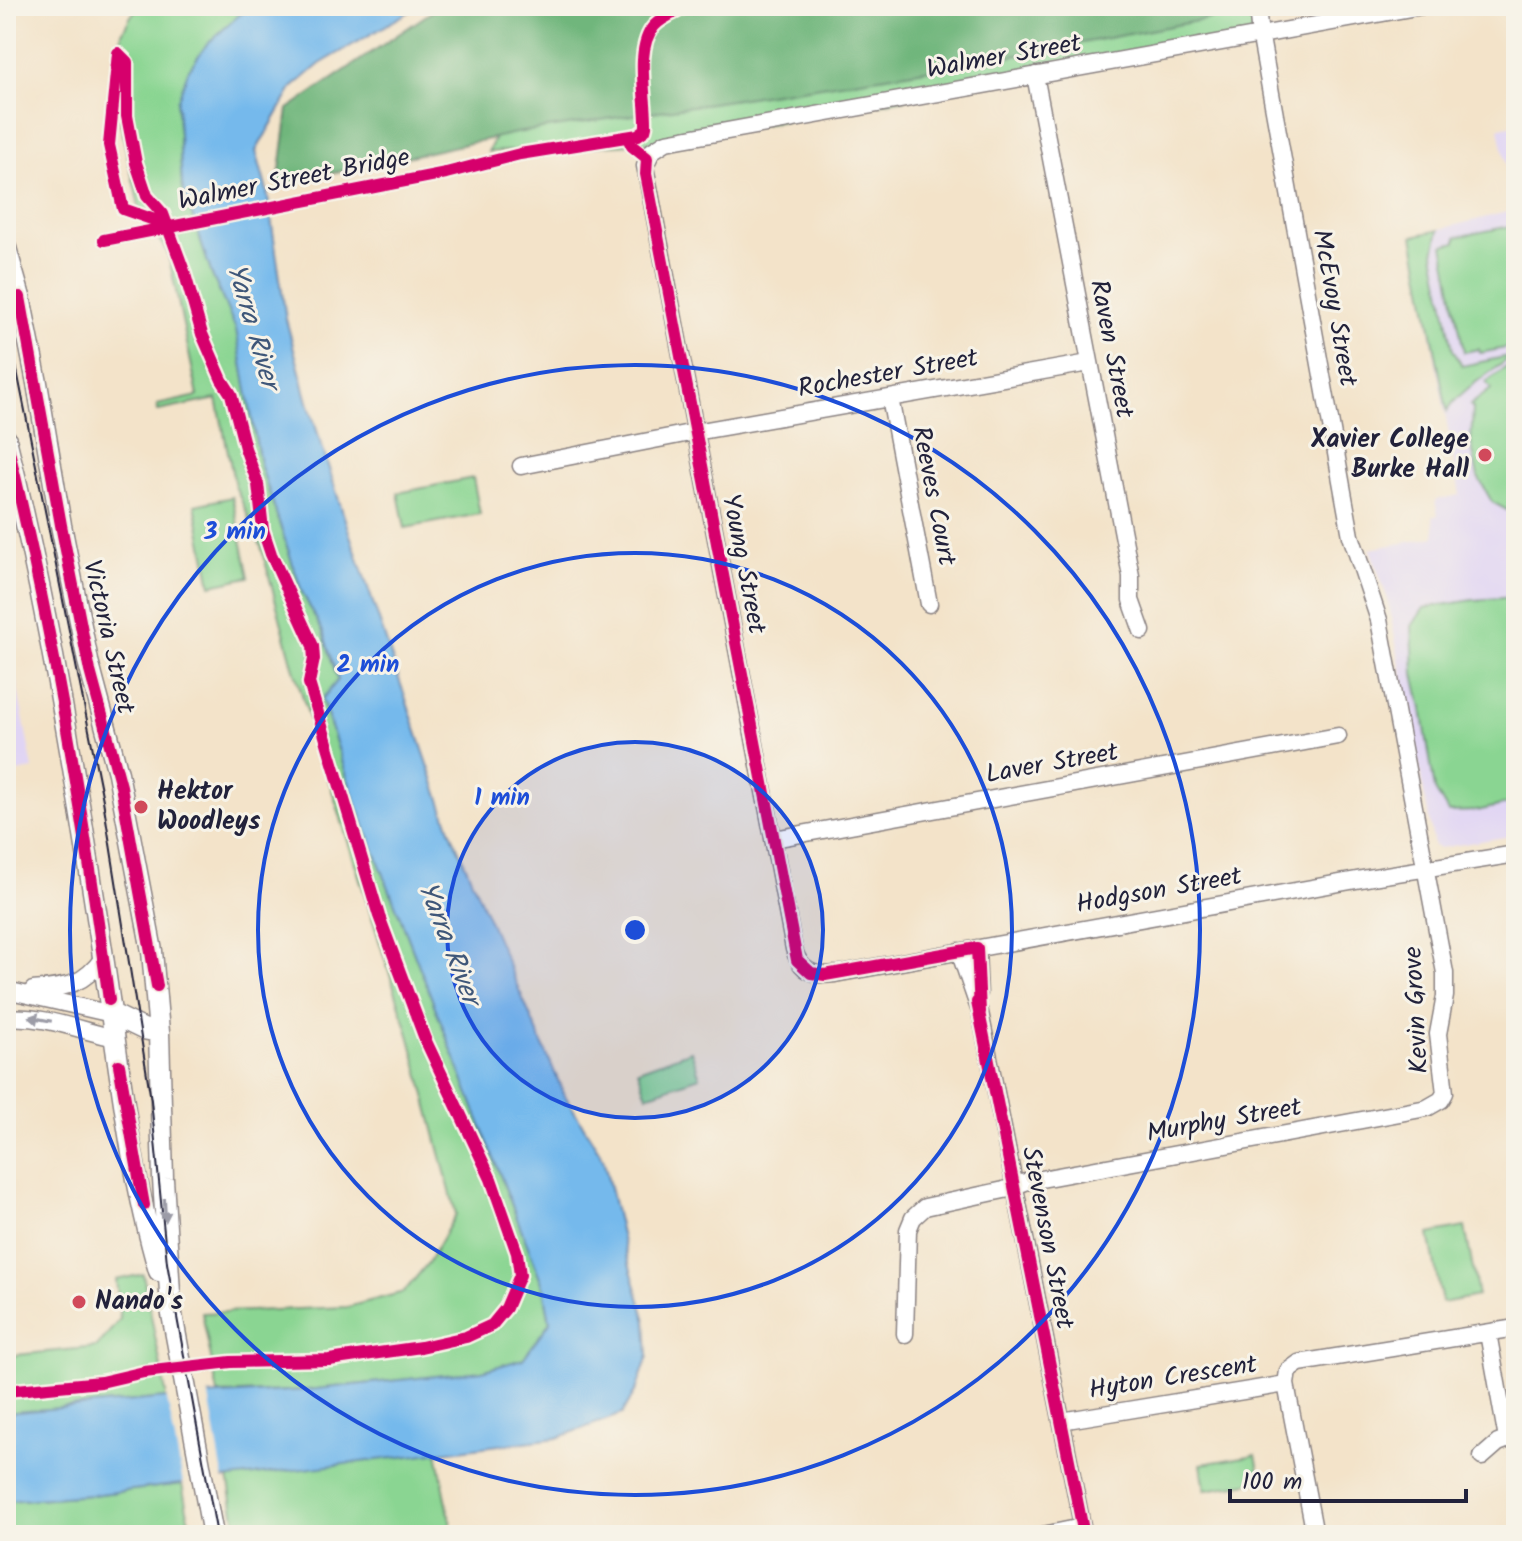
<svg xmlns="http://www.w3.org/2000/svg" width="1522" height="1541" viewBox="0 0 1522 1541" font-family="Kalam,sans-serif">
<rect width="100%" height="100%" fill="#f7f3e8"/>
<filter id="ink" filterUnits="userSpaceOnUse"><feTurbulence type="fractalNoise" baseFrequency=".0125" numOctaves="2"/><feDisplacementMap in="SourceGraphic" scale="16" xChannelSelector="R" yChannelSelector="G"/><feConvolveMatrix kernelMatrix="1 2 1 2 8 2 1 2 1" color-interpolation-filters="sRGB"/></filter>
<filter id="wash" filterUnits="userSpaceOnUse"><feTurbulence type="fractalNoise" baseFrequency=".006" numOctaves="4" result="noise"/><feDisplacementMap in="SourceGraphic" scale="32" xChannelSelector="R" yChannelSelector="G"/><feGaussianBlur stdDeviation="1.8" result="paint"/><feColorMatrix in="noise" values="0 0 0 0 0 0 0 0 0 0 0 0 0 0 0 0 0 1.4 0 .05"/><feComposite in="paint" operator="in"/></filter>
<g filter="url(#wash)">
<rect width="100%" height="100%" fill="#f3e3c9"/>
<path fill="#e0d4f4" d="M1516,125V835L1440,848L1434,846L1388,600L1370,549L1435,537L1433,517L1438,515L1435,500L1460,495L1413,236L1515,210L1499,128Z
M6,628L33,769L6,774Z"/>
<path fill="#8ad592" stroke="#567c66" stroke-width="2" d="M139,6H254L238,16L177,102L182,185L212,275L236,328L260,464L302,592L323,632L338,681L322,700L354,798L544,1288L550,1322L523,1359L482,1371L308,1390L218,1394L202,1313L347,1307L404,1292L428,1263L456,1214L410,1038L293,666L261,546L235,486L217,399L158,411L157,405L198,396L168,253L140,211L113,90L122,33L131,16Z
M639,6H1256L1260,35L666,142L488,152L505,117Z
M1511,226L1512,231L1516,230V346L1480,353L1479,349L1464,352L1443,245L1456,242V237Z
M1439,230L1434,253L1453,350L1462,366L1514,355C1492,372 1462,388 1447,411L1413,236Z
M1516,360V515L1492,502L1478,477L1471,442L1473,408L1470,405L1491,389L1486,382Z
M473,478L480,514L405,528L398,493Z
M232,497L249,577L211,585L195,505Z
M1516,597V802L1477,811L1448,812L1435,790L1422,709L1414,674L1412,626L1424,608L1473,600Z
M691,1051L700,1077L647,1095L638,1070Z
M1465,1227L1478,1296L1442,1303L1429,1234Z
M143,1274L167,1398L6,1413V1356L97,1347L120,1319L116,1280Z
M437,1452L453,1535H238L228,1477Z
M1256,1455L1261,1481L1205,1490L1201,1464Z
M182,1484L192,1535H6V1501L92,1495Z"/>
<path fill="#6fb67c" stroke="#486c5c" stroke-width="2" d="M440,6H1235L1234,14L1004,58L516,133L278,185L288,109Z"/>
<path fill="#75b9ec" stroke="#4c6e94" stroke-width="2" d="M254,6H419L320,64L293,87L256,151L267,191L286,319L308,402L348,529L451,832L564,1094L603,1158L623,1243L646,1321L648,1356L637,1388L622,1414L557,1438L92,1495L6,1501V1413L167,1398L308,1390L482,1371L523,1359L550,1322L544,1288L354,798L322,699L338,680L323,632L302,592L260,464L236,329L212,275L182,185L177,102L188,71L207,44L238,16Z"/>
<path fill="#f3e3c9" d="M208,1391L224,1482L184,1488L166,1394Z"/>
</g>
<g filter="url(#ink)">
<g fill="none" stroke-linecap="round" stroke-linejoin="round">
<defs>
<path id="minor" d="M1422,6L666,142L652,151L645,166L794,949C800,971 814,977 835,974L1373,877L1516,854
M1035,75L1131,576V600L1142,631
M890,398L929,604
M521,466L695,432L1089,363
M774,839L1338,736
M977,948L979,994
M959,951L980,1012L1084,1535
M33,990C66,987 83,986 103,958
M6,994L15,992L112,1014
M6,1018C44,1015 78,1030 115,1038
M1488,1333L1507,1439
M905,1334L908,1230L913,1218L925,1207L1004,1190L1025,1182L1427,1108L1441,1100L1445,1093L1438,1034L1445,996V973L1379,620L1351,536L1259,27L1257,6
M1286,1384L1315,1535
M1061,1421L1286,1384L1288,1371L1299,1363L1516,1328
M1482,1457L1498,1443L1514,1437
M1043,1535L1082,1527"/>
<path id="major" d="M6,248L20,297L37,383L61,525L88,661L118,773L152,951L159,1032L163,1179L171,1309L213,1535
M6,439C48,607 76,779 102,950C118,1055 129,1169 159,1271
M112,1014L143,1029L159,1032"/>
</defs>
<use href="#minor" stroke="#8a8282" stroke-width="19"/>
<use href="#major" stroke="#8a8282" stroke-width="23"/>
<use href="#minor" stroke="#fff" stroke-width="16"/>
<use href="#major" stroke="#fff" stroke-width="20"/>
<path stroke="#22223b" stroke-width="2" d="M6,316L103,800L151,1100L167,1263L217,1535"/>
<defs>
<path id="cycleway" d="M628,138L632,146L647,158L646,174L797,960L811,973L825,975L977,948L980,1012
M104,240L446,173L520,154L638,135L645,130L646,126C647,98 634,49 654,26C662,17 676,12 687,6
M20,297L61,525L90,671L121,786L157,986
M6,439C52,624 83,812 109,1000
M977,1002L1084,1535
M119,1065L144,1205
M6,1391L101,1382L144,1372L231,1362L329,1360L421,1347L466,1337L492,1325L506,1308L520,1275L517,1253L491,1179L425,1039L379,916L309,683L314,659L313,646L271,554L263,530L258,484L245,448L231,394L222,380L202,334L184,271L163,214L147,196L136,163L127,116V62L118,53L109,145L123,209L160,222L162,229"/>
</defs>
<use href="#cycleway" stroke="#f7f3e8" stroke-width="17"/>
<use href="#cycleway" stroke="#d6006c" stroke-width="12"/>
</g>
<defs><path id="oneway-solid" d="M-6-.8H1V-3.2L6.5 0L1 3.2V.8H-6Z" transform="scale(2)"/></defs>
<g fill="#9c9ca7">
<use href="#oneway-solid" transform="translate(40 1019) rotate(-169)"/>
<use href="#oneway-solid" transform="translate(165 1210) rotate(87)"/>
</g>
</g>
<circle cx="635" cy="930" r="188" fill="#1d4ed8" fill-opacity=".12"/>
<g fill="none" stroke="#1d4ed8" stroke-width="4">
<circle cx="635" cy="930" r="188"/>
<circle cx="635" cy="930" r="377"/>
<circle cx="635" cy="930" r="565"/>
</g>
<g fill="#d1495b" stroke="#f7f3e8" stroke-width="3">
<circle cx="1485" cy="455" r="8"/>
<circle cx="141" cy="807" r="8"/>
<circle cx="79" cy="1302" r="8"/>
</g>
<g text-anchor="middle" dominant-baseline="central" stroke-width="6" stroke-linejoin="round" paint-order="stroke">
<g font-size="26" fill="#22223b" stroke="#f7f3e8">
<text transform="translate(1004 57) rotate(-10)">Walmer Street</text>
<text transform="translate(294 180) rotate(-11)">Walmer Street Bridge</text>
<text transform="translate(1334 308) rotate(80)">McEvoy Street</text>
<text transform="translate(1111 349) rotate(79)">Raven Street</text>
<text transform="translate(888 374) rotate(-10)">Rochester Street</text>
<text transform="translate(933 496) rotate(79)">Reeves Court</text>
<text transform="translate(743 564) rotate(79)">Young Street</text>
<text transform="translate(108 637) rotate(77)">Victoria Street</text>
<text transform="translate(1052 764) rotate(-10)">Laver Street</text>
<text transform="translate(1159 891) rotate(-10)">Hodgson Street</text>
<text transform="translate(1417 1010) rotate(-93)">Kevin Grove</text>
<text transform="translate(1224 1121) rotate(-10)">Murphy Street</text>
<text transform="translate(1047 1238) rotate(79)">Stevenson Street</text>
<text transform="translate(1173 1378) rotate(-9)">Hyton Crescent</text>
</g>
<g font-size="26" font-weight="bold" fill="#22223b" stroke="#f7f3e8" text-anchor="start">
<text x="1469" y="440" text-anchor="end">Xavier College<tspan x="1469" dy="30">Burke Hall</tspan></text>
<text x="157" y="792">Hektor<tspan x="157" dy="30">Woodleys</tspan></text>
<text x="95" y="1302">Nando's</text>
</g>
<g font-size="28" font-style="italic" fill="#3f5779" stroke="#f7f3e8">
<text transform="translate(252 326) rotate(74)">Yarra River</text>
<text transform="translate(448 943) rotate(69)">Yarra River</text>
</g>
</g>
<circle cx="635" cy="930" r="12" fill="#1d4ed8" stroke="#f7f3e8" stroke-width="4"/>
<g font-size="24" text-anchor="middle" font-weight="bold" fill="#1d4ed8" stroke="#f7f3e8" stroke-width="6" stroke-linejoin="round" paint-order="stroke">
<text x="235" y="539">3 min</text>
<text x="368" y="672">2 min</text>
<text x="502" y="805">1 min</text>
</g>
<rect width="1522" height="1541" fill="none" stroke="#f7f3e8" stroke-width="32"/>
<path d="M1230 1489v12h236v-12" fill="none" stroke="#22223b" stroke-width="4"/>
<text x="1242" y="1489" font-size="24" fill="#22223b" stroke="#f7f3e8" stroke-width="6" paint-order="stroke">100 m</text>
</svg>
